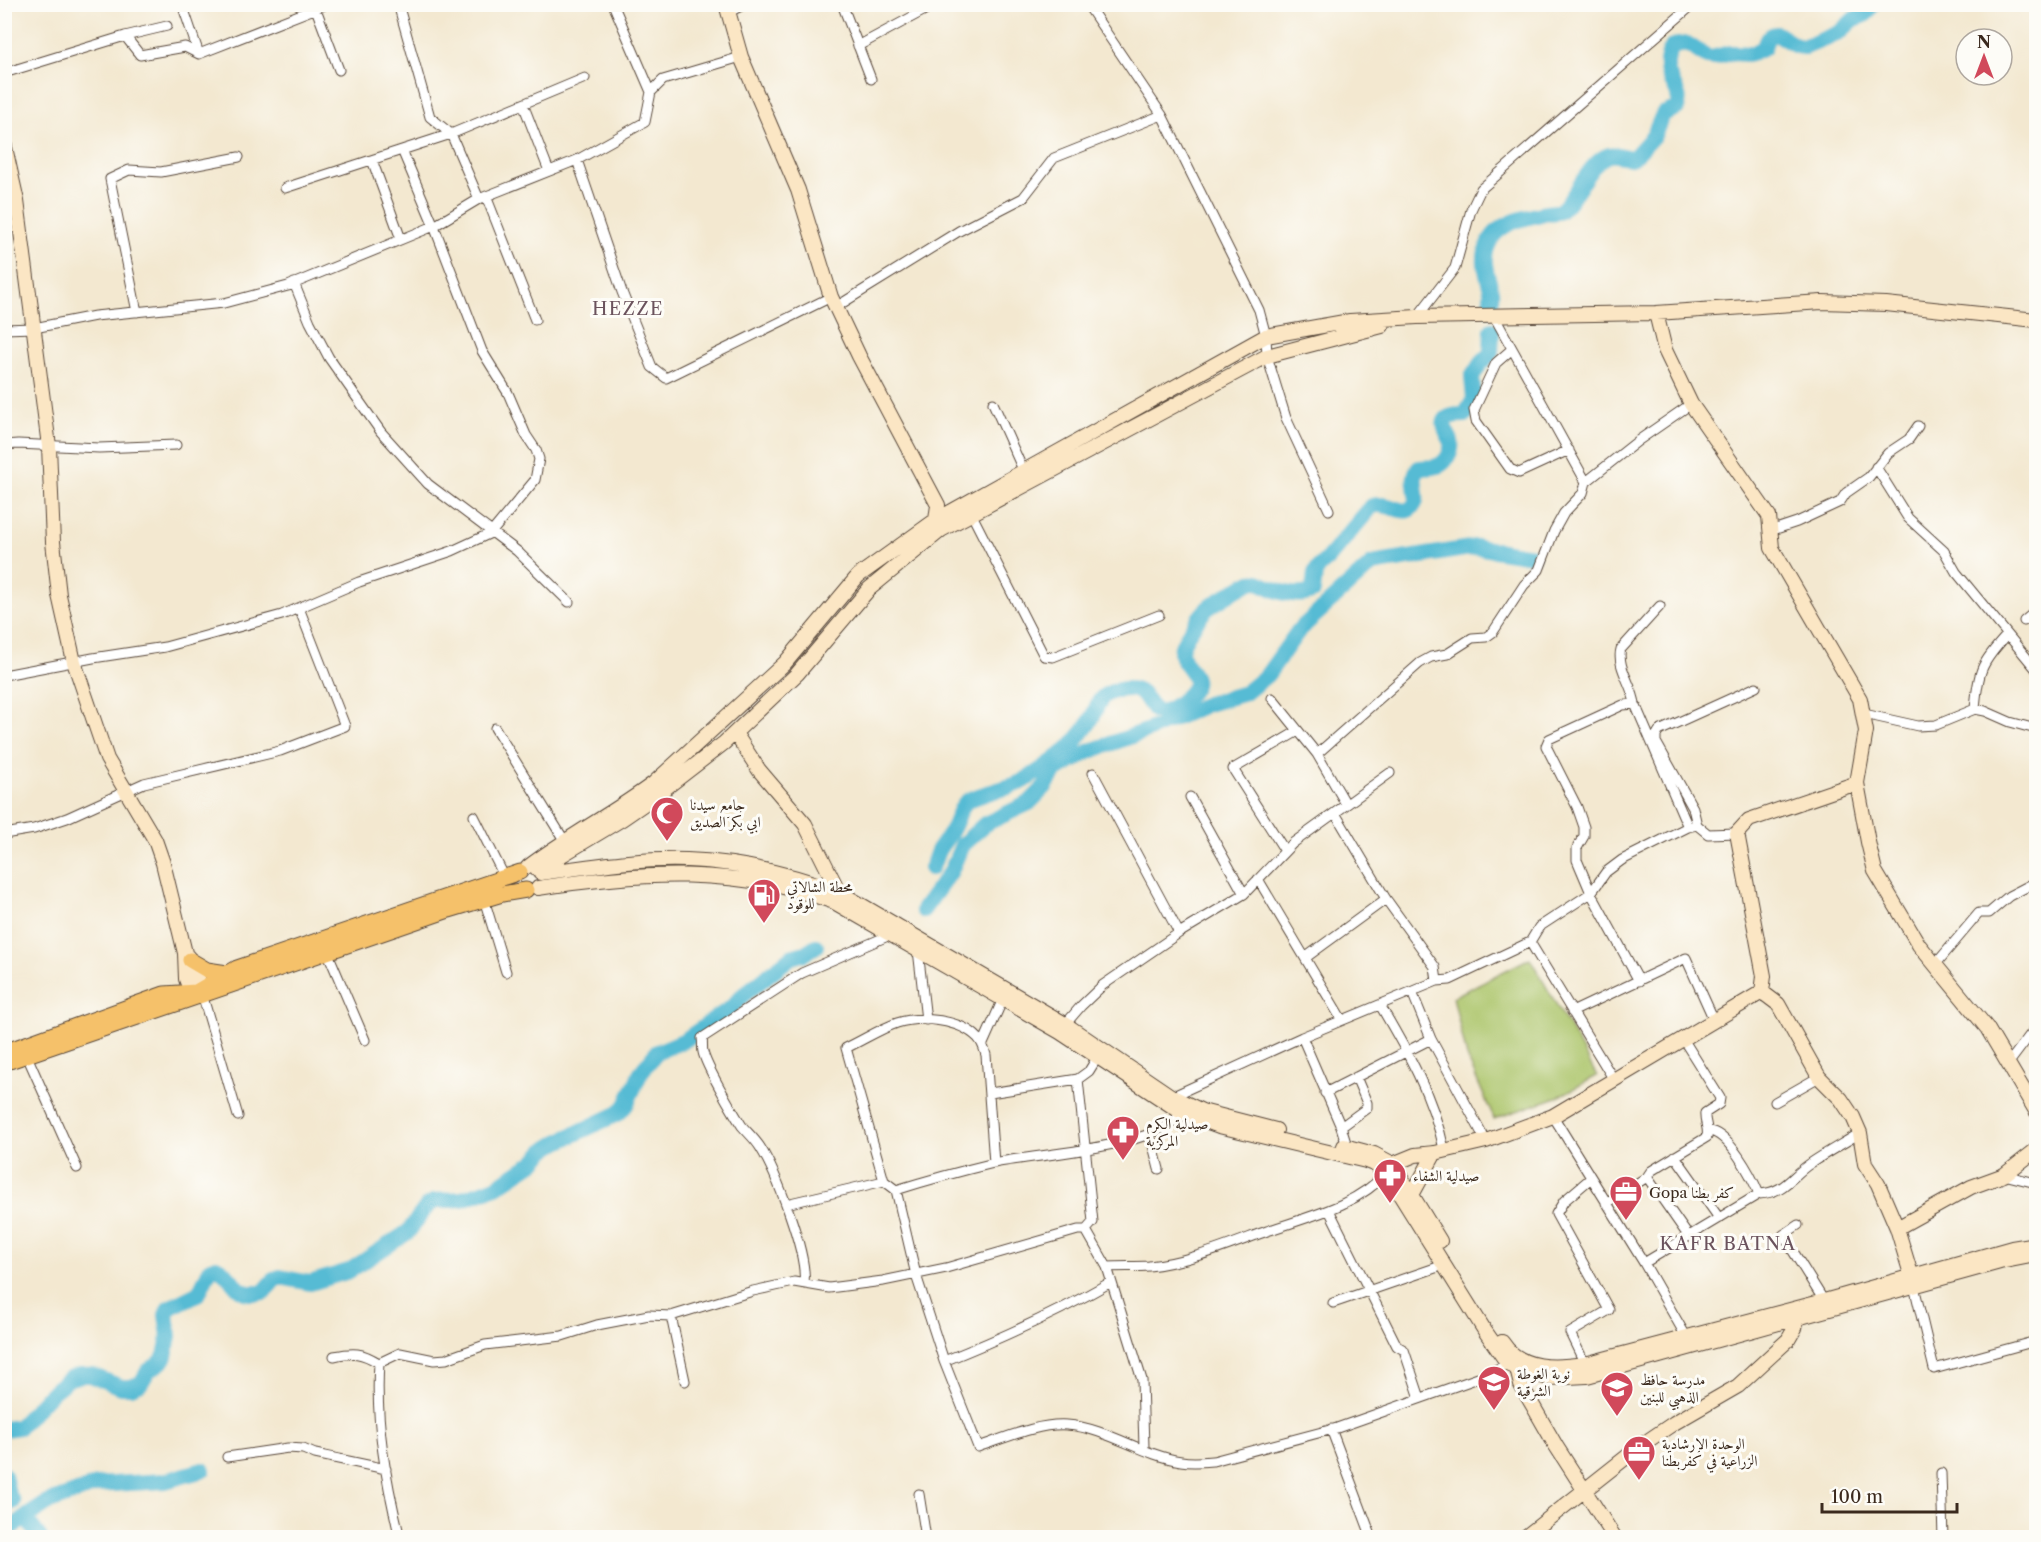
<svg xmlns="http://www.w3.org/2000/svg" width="2041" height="1542" viewBox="0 0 2041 1542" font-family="'Libre Caslon Text',Amiri,serif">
<rect width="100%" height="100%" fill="#fdfcf7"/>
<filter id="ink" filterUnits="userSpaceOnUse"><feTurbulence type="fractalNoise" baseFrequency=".0167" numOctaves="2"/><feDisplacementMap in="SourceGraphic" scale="12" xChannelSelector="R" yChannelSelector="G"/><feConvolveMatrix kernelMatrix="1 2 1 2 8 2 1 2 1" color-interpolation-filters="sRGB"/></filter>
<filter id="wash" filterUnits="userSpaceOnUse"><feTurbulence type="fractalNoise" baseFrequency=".008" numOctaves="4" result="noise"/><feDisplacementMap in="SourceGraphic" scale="24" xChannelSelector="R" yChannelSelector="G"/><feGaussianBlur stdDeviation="1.35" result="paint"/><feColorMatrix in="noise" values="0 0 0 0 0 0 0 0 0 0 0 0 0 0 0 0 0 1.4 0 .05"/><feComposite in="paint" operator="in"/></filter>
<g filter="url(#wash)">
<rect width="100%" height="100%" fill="#f3e8d0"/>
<path fill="#acc56a" stroke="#747844" stroke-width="1.5" d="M1530,958L1597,1076L1560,1096L1494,1119L1467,1057L1453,997Z"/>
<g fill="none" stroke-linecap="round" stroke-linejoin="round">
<path stroke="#56bbd4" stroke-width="16" d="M1490,309C1490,303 1492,296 1491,290C1487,272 1480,260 1490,241C1499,222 1528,217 1546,213C1551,212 1556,213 1560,211C1577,198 1588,162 1609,155C1616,153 1624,157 1631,158L1636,155L1654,135L1663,114L1677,108C1686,86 1654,77 1673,46L1687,44L1707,57L1712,58L1730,53L1751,54L1764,48C1766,39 1768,35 1777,34L1796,46L1805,47L1839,33L1854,19L1866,14L1873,4
M931,868C935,862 935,857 938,851C942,843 949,837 953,828C957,821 959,810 965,803C973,795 1005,789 1017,784C1029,779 1060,757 1070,747C1077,739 1087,728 1092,718C1099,702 1099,694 1119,690C1140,685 1145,697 1155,711L1161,713C1170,710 1199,692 1195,679C1192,669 1181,663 1181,651C1182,641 1200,615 1208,608C1212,605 1248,582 1251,582C1258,580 1263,585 1269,587C1281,593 1301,598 1313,591L1315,573L1319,567L1328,558L1372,506C1387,501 1402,515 1410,509C1425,499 1407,481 1419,468C1424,467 1429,468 1434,467C1445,465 1453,453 1451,441C1450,437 1446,433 1445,428C1441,415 1456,415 1465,415L1474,399L1472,377L1481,363L1491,353L1492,330
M923,910L951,871L962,845L985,824L1029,803L1045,787L1055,771L1090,751L1149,730L1207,704L1245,693L1267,675L1299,630L1372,564L1476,547L1532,556
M4,1429L19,1427L52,1392L70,1378L81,1375H91L121,1387H131L141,1383L148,1371L161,1362L165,1356L169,1336L166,1315L169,1308L199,1293L210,1269L216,1267C239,1278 231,1298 264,1292L275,1279L280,1277L310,1283L349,1271L408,1232L427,1206L435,1201L462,1199L496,1187L534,1162L545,1150L558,1142L619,1113L626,1105L641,1072L657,1052L685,1040L732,1007L742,996L791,957L805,953L816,946
M4,1475L8,1494L13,1502
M32,1527L40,1538
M4,1532L47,1503L96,1485L165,1481L203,1470"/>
</g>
</g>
<g filter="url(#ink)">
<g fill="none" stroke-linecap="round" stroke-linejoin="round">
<defs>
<path id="street" d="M182,4L199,54
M398,4L430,117L451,134L479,199
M613,4L651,92
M842,4L871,79
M1087,4L1162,115L1259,310L1266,336L1267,356L1286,418L1329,510
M316,9L339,70
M727,13L745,4
M125,36L140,55L185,47L199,54L327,4
M858,46L936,4
M4,73L125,36L167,26
M523,104L549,171
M372,160L401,239
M577,160L622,292L652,367L666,378L831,297
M285,188L451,134L585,78
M486,196L535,320
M294,283L310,322L329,358L381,432L428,484L517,551L569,602
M836,307L959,231L1023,198L1054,158L1162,115
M137,312L110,179L129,170L161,172L239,157
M1494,316L1586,482
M1417,317L1455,268L1471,210L1481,189L1690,7L1696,4
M4,329L34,328L95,316L224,303L288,286L434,226L479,199L577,160L645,122L651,92L663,80L741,57
M1512,349L1496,363L1474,410L1476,421L1510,469L1519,473L1569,450
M993,403L1024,472
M4,445L18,444L99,448L176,445
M1876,467L1908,518L1944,551L1956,572L2036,669
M971,513L1044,656L1053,657L1159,615
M1770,531L1797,522L1840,502L1846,493L1869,477L1888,453L1909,439L1918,426
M1660,606L1621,649C1616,666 1633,686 1635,704L1688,827
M2024,621L2036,611
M4,675L93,658L165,647L282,615L359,582L452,551L491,533L535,480L539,459L536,450L526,435L508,393L482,351L434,226L402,150
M1272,698L1317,754L1346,804
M1635,704L1623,705L1549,739L1546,746L1577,807L1584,827V836L1577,848V860L1591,893L1639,981
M1975,709C1978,671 1981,663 2007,635
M1864,714L1918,726L1936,725L1975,709L1985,711L2010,722L2036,729
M495,728L564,840
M1317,754L1420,663L1431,657L1447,654L1472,638L1486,637L1493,632L1524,585L1539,570L1554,531L1564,513L1583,493L1586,482L1639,440L1691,404
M1093,773L1179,933
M1190,797L1244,894
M1335,813L1386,899L1435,967L1437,981
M474,816L505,878
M1697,825L1693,808L1656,742V736L1659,731L1756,687
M4,834L34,829L67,818L144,783L280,751L345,726L299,608
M1285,851L1233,769L1298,731
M1258,879L1342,1020
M484,899L506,972
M1530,942L1614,1080
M918,950L926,1020
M327,951L365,1040
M1305,958L1386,899
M1935,965L1979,913H1989L2009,896L2036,882
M1412,992L1431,1039L1486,1141
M202,994L238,1116
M1380,1005C1407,1051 1433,1096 1444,1149
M1572,1012L1686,958L1714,1020
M1063,1027L1081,1006L1103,985L1179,933L1244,894L1293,843L1390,773
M1302,1037L1341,1127L1347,1146
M983,1044L1003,999
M27,1056L77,1168
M2008,1064L2036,1027
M990,1093L1078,1079L1089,1071L1097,1058
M1325,1093L1431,1039
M1171,1097L1302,1037L1437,981L1450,980L1530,942L1539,927L1591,893L1606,872L1622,860L1688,827L1697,825L1708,834L1737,833
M1775,1102L1819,1077
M1553,1116L1644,1263L1687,1338
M1341,1127L1367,1108V1103L1356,1077
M1708,1131C1728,1131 1752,1177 1759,1194
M1150,1134L1159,1169
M1675,1156L1719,1218
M994,1163L986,1055C984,1049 983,1043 978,1038C961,1020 921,1015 897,1023C880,1029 863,1040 846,1048L884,1181L896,1190L916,1275L944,1361L978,1447C1005,1438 1038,1423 1067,1425C1107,1428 1142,1455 1181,1461C1192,1463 1202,1462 1213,1461L1337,1428L1481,1377L1508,1364
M2004,1175L2036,1183
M1647,1177L1689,1237
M896,1190C928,1180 961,1171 994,1163C1031,1155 1166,1147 1181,1112
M1606,1203L1647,1177L1651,1171L1707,1137C1709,1128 1704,1122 1705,1113L1719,1104L1720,1098L1683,1039
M786,1204L884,1181
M1329,1210L1397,1346L1404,1350L1420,1398
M1798,1225L1783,1235L1824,1301
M1086,1230L1107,1267L1142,1380L1144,1448
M1644,1263L1759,1194C1785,1193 1791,1176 1811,1163C1827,1152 1844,1143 1860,1133
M1107,1267C1121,1266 1135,1267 1149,1266C1189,1262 1229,1245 1267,1231C1307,1217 1357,1206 1386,1173
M804,1283C808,1255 776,1172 760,1147C755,1139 748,1133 742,1126C733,1112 706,1066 703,1052C702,1048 703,1043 702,1038L802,973L890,935
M1914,1286L1934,1369L2036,1341
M1333,1303L1444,1265
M671,1316L685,1381
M334,1356C354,1352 361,1352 379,1363
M944,1361C1002,1338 1057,1313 1111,1282
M379,1363L400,1353L434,1360L446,1359L485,1345L562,1336L597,1325L649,1315L671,1316L753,1291L794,1282L829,1288L883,1281L946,1268L1078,1230H1086L1093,1222L1078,1079
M379,1363C375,1422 386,1481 400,1538
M1585,1364L1570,1333L1609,1310L1556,1214L1564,1201L1591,1178
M1331,1429L1372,1538
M227,1457L288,1448L303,1449L315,1454L386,1469
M1941,1473L1943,1538
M919,1494L926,1538"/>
<path id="secondary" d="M726,4L741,57L798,190L831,297L859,356L938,505L936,520L940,527
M4,143L17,201L49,446L53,542L59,595L74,662L107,759L155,840L163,863L185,953L186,979L193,997
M1656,313L1665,350L1691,404L1769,516L1772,548L1860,699L1866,731L1857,783L1868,842L1875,871L1919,945L1987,1028L2036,1111
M735,733L759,770L805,824L839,892
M1857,783L1749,820L1737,833L1764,976L1762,992L1778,1004L1819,1077L1841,1099L1853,1117L1860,1133L1865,1164L1878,1184L1897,1228L1914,1284
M528,867C569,836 614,813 654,783L785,663L858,576L936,520L1266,336L1350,321L1417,317L1656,313L1822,302L1886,304L2036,320
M537,870L622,819L654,797L724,743L797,674L869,589L941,530L1267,356L1382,326
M540,873C588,867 638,858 687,860C738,862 791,874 839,892L1065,1024L1171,1096L1202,1111L1276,1130
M538,888C639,872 736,866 834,902L1060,1032L1181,1112L1219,1126L1366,1161L1376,1165L1394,1185L1485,1331L1508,1364L1524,1371L1549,1378L1587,1376L2000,1262L2036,1255
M188,957L198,976L202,994
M1344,1146L1374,1154L1393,1164L1440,1241
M1389,1169L1393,1164L1415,1155L1435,1153L1486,1141L1553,1116L1762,992
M1412,1195L1435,1153
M1897,1228L1971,1187L2004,1175L2036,1150
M1502,1342C1520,1371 1556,1368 1585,1364L1824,1301L2012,1248L2036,1244
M1517,1369L1521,1385L1556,1446L1615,1538
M1524,1538L1643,1444L1674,1423L1738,1386L1788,1340L1795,1328L1797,1319"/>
<path id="primary" d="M190,960L207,970L227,973
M4,1052L164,994L196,992L237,968L520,872
M4,1063L449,910L502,894L526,890"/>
</defs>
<use href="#street" stroke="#574639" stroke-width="11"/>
<use href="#secondary" stroke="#574639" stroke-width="16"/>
<use href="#primary" stroke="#574639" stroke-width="17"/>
<use href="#street" stroke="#fff" stroke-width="9"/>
<use href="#secondary" stroke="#fbe6c4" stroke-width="14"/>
<use href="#primary" stroke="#f5c16b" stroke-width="15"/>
</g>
</g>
<defs>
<symbol id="mosque-pin" viewBox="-11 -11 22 30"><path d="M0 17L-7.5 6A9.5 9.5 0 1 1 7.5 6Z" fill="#d1495b" stroke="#fdfcf7"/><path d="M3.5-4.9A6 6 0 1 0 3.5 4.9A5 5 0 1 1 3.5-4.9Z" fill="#fff"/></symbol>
<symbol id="fuel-pin" viewBox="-11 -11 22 30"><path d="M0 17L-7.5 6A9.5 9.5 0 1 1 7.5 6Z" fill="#d1495b" stroke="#fdfcf7"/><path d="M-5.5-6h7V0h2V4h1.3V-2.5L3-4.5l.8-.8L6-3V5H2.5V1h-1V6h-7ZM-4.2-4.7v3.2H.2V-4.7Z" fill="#fff"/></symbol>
<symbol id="pharmacy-pin" viewBox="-11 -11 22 30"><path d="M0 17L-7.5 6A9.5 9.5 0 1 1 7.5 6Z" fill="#d1495b" stroke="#fdfcf7"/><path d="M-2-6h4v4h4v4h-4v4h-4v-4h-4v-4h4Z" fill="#fff"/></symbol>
<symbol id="office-pin" viewBox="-11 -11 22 30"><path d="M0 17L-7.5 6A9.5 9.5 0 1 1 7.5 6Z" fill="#d1495b" stroke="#fdfcf7"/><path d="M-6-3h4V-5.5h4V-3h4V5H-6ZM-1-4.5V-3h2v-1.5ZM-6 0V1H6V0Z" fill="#fff"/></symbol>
<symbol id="school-pin" viewBox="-11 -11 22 30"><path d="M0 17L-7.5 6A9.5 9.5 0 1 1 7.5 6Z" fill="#d1495b" stroke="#fdfcf7"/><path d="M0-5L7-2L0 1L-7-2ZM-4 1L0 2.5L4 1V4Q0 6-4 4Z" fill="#fff"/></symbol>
</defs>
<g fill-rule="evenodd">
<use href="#mosque-pin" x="648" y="794" width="38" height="52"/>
<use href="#fuel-pin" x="745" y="876" width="38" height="52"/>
<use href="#pharmacy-pin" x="1104" y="1113" width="38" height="52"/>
<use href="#pharmacy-pin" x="1371" y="1156" width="38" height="52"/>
<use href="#office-pin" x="1607" y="1173" width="38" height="52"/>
<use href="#school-pin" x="1475" y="1363" width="38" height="52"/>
<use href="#school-pin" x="1598" y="1369" width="38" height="52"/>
<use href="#office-pin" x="1620" y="1433" width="38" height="52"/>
</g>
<g text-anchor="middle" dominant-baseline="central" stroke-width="6" stroke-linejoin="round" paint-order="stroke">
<g font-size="15" fill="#3b2a1e" stroke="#fdfcf7" text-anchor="start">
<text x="690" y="804">جامع سيدنا<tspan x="690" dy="17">ابي بكر الصديق</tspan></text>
<text x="787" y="886">محطة الشالاتي<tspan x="787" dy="17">للوقود</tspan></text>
<text x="1146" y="1123">صيدلية الكرم<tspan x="1146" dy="17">المركزية</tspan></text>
<text x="1413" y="1175">صيدلية الشفاء</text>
<text x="1649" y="1192">Gopa كفر بطنا</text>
<text x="1517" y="1373">نوية الغوطة<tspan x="1517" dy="17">الشرقية</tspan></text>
<text x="1640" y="1379">مدرسة حافظ<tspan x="1640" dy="17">الذهبي للبنين</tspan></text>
<text x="1662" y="1443">الوحدة الإرشادية<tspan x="1662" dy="17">الزراعية في كفربطنا</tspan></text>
</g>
<g font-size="18" letter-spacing="1.5" fill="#6b535d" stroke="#fdfcf7">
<text x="628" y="309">HEZZE</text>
<text x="1728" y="1244">KAFR BATNA</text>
</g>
</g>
<rect width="2041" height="1542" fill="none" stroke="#fdfcf7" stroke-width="24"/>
<g transform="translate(1984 57)"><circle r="28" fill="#fdfcf7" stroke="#afa8a0" stroke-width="1.5"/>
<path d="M0-4.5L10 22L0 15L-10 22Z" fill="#d1495b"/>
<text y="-9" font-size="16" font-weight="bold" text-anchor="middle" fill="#3b2a1e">N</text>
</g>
<path d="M1822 1503v9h135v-9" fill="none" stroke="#3b2a1e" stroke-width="3"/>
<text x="1831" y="1503" font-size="18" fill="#3b2a1e" stroke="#fdfcf7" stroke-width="4.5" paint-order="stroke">100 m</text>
</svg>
